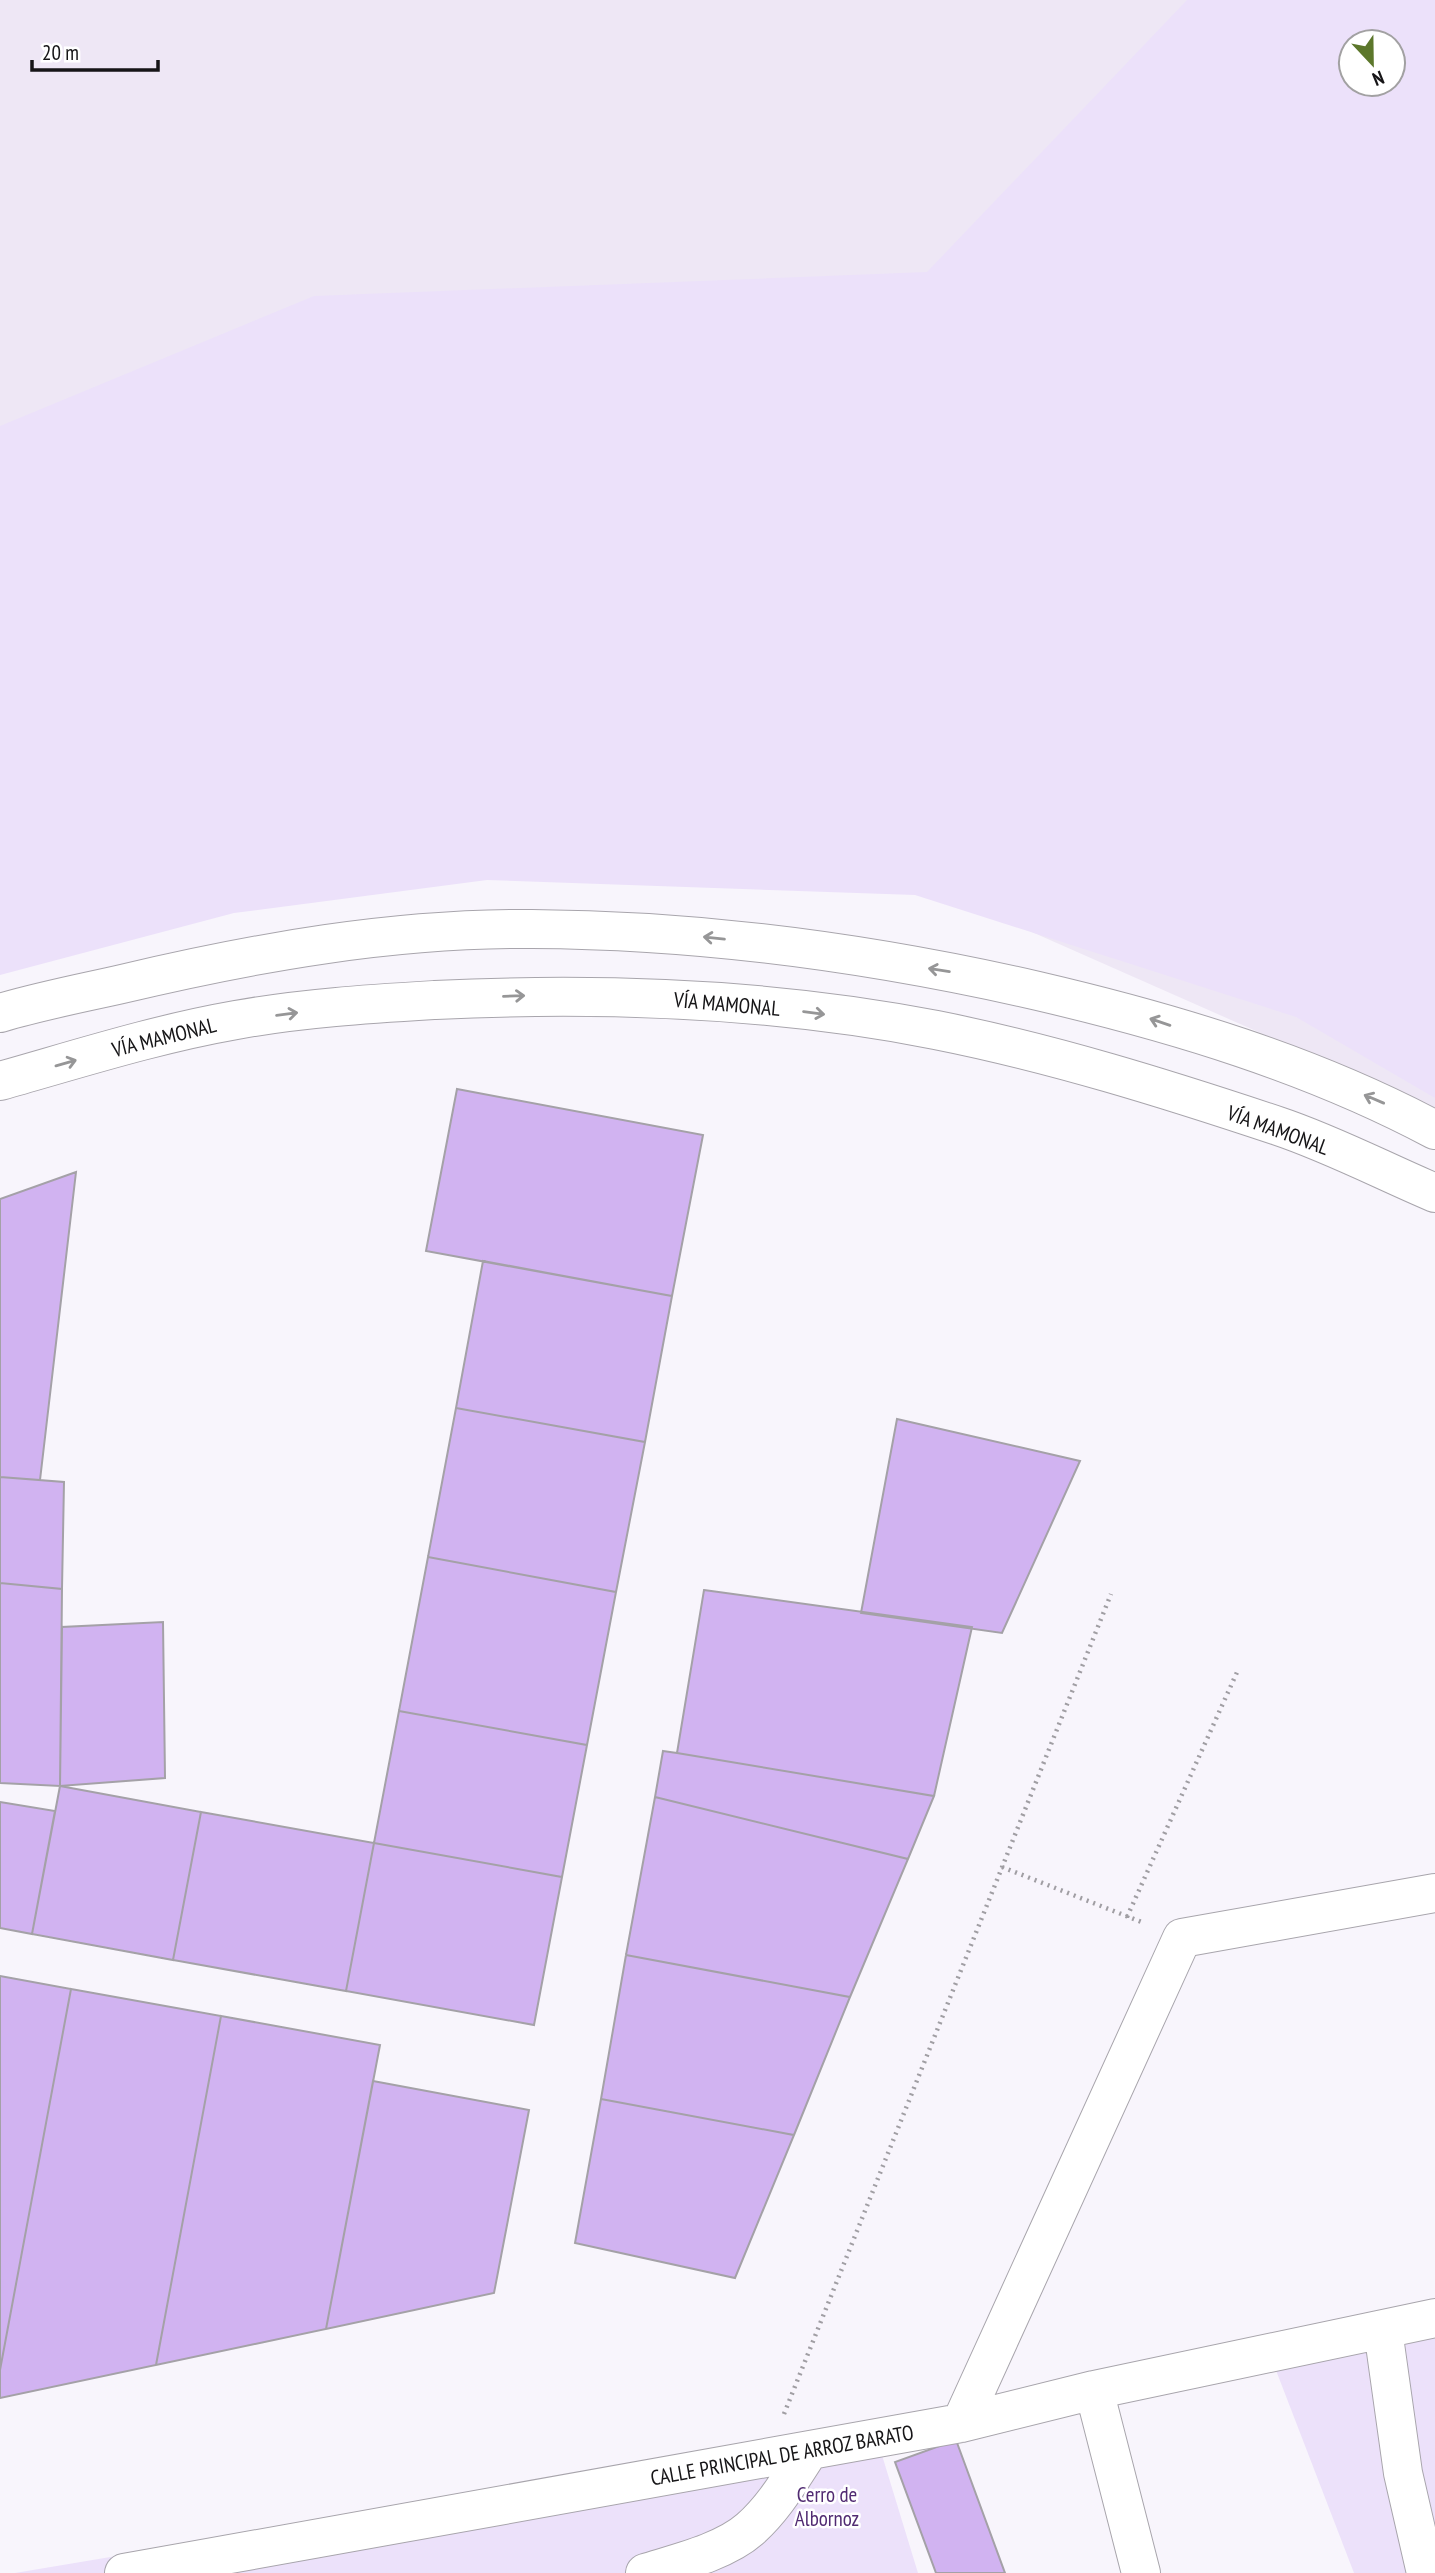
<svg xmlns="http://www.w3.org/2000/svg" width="1435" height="2573" viewBox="0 0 1435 2573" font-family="'PT Sans Narrow',sans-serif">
<rect width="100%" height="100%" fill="#f8f5fc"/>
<path fill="#eee7f5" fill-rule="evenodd" d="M0,0H1435V1110L889,869L220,881L0,953ZM1351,42H1393V84H1351Z"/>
<path fill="#ece1fa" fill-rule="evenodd" d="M1187,0H1435V1098L1296,1017L915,895L487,880L234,913L0,975V426L314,296L927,272ZM1393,42V84H1351V42Z
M1435,2307V2573H1354L1267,2347Z
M874,2429L918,2573H15Z"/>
<path fill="#d1b3f1" stroke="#a4a1a7" stroke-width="2" d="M457,1089L703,1135L672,1296L426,1251Z
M76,1172L40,1480L0,1477V1199Z
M483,1261L672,1296L645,1442L456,1408Z
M456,1408L645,1442L616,1592L428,1557Z
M897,1419L1080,1461L1002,1633L861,1613Z
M0,1477L64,1482L62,1589L0,1583Z
M428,1557L616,1592L587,1745L399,1711Z
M0,1583L62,1589L60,1786L0,1783Z
M704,1590L972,1627L934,1796L677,1753Z
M163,1622L165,1778L60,1786L62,1627Z
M399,1711L587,1745L562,1877L374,1843Z
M663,1751L677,1753L934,1796L908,1859L655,1797Z
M60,1786L201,1812L173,1960L32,1934Z
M655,1797L908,1859L850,1997L626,1955Z
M0,1802L55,1811L32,1934L0,1928Z
M201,1812L374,1843L346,1991L173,1960Z
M374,1843L562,1877L534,2025L346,1991Z
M626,1955L850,1997L794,2135L601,2099Z
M0,1976L71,1989L0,2370Z
M71,1989L221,2016L156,2365L0,2398V2370Z
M221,2016L380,2045L326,2329L156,2365Z
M373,2081L529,2110L494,2293L326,2329Z
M601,2099L794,2135L735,2278L575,2243Z
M956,2440L1005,2573H936L895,2462Z"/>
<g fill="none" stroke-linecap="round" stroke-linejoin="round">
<defs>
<path id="street" d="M1383,2330L1403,2473L1426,2573
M1094,2390L1141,2573
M961,2423L1182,1938L1435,1893
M124,2573L961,2423L1094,2390L1435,2318
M645,2573C677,2563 724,2552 750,2529C775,2507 791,2478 809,2451"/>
<path id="primary" d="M0,1013C40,1001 82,993 122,984C257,952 394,928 532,929C703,930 872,953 1038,991C1175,1023 1311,1064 1435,1130
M0,1081C78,1059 156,1034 236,1020C302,1008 369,1004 435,1000C602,992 772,998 936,1030C1052,1053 1167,1089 1278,1126C1332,1144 1383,1171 1435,1193"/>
</defs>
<use href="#street" stroke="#a8a5ac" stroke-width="40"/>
<use href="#primary" stroke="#a8a5ac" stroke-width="40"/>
<path stroke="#a09ea3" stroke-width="4.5" stroke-dasharray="2 5" stroke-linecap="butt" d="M1002,1867L1144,1923
M1127,1917L1238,1670
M784,2414L1111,1594"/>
<use href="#street" stroke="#fff" stroke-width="38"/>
<use href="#primary" stroke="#fff" stroke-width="38"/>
</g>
<defs><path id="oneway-shaft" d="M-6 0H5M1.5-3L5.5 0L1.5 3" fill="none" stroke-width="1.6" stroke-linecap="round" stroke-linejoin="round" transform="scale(1.75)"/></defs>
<g stroke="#969697">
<use href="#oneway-shaft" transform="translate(714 938) rotate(-174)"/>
<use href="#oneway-shaft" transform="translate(939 970) rotate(-171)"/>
<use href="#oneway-shaft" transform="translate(514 996) rotate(-2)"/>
<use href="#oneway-shaft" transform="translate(814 1013) rotate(8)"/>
<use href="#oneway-shaft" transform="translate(287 1014) rotate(-7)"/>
<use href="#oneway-shaft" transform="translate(1160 1022) rotate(-161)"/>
<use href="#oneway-shaft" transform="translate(66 1063) rotate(-16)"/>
<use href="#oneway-shaft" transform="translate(1374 1099) rotate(-157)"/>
</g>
<g text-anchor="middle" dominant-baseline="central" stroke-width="5" stroke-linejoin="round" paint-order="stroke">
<g font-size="21" fill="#161517" stroke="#fff">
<text transform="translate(727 1004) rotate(5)">VÍA MAMONAL</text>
<text transform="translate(164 1037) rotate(-14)">VÍA MAMONAL</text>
<text transform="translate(1278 1130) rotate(20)">VÍA MAMONAL</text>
<text transform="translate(782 2455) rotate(-10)">CALLE PRINCIPAL DE ARROZ BARATO</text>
</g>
<g font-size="21" fill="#512b72" stroke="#fff">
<text x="827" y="2494">Cerro de<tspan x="827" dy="24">Albornoz</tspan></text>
</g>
</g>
<g transform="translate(1372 63) rotate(158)"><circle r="33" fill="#ffffff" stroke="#a2a1a2" stroke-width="2"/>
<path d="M0-5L12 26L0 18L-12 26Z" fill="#5c772b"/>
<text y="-10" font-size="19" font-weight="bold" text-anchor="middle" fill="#161517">N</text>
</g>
<path d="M32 60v10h126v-10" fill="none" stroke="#161517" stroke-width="3.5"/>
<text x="42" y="60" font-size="21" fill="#161517" stroke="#ffffff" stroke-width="5" paint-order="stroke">20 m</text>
</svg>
